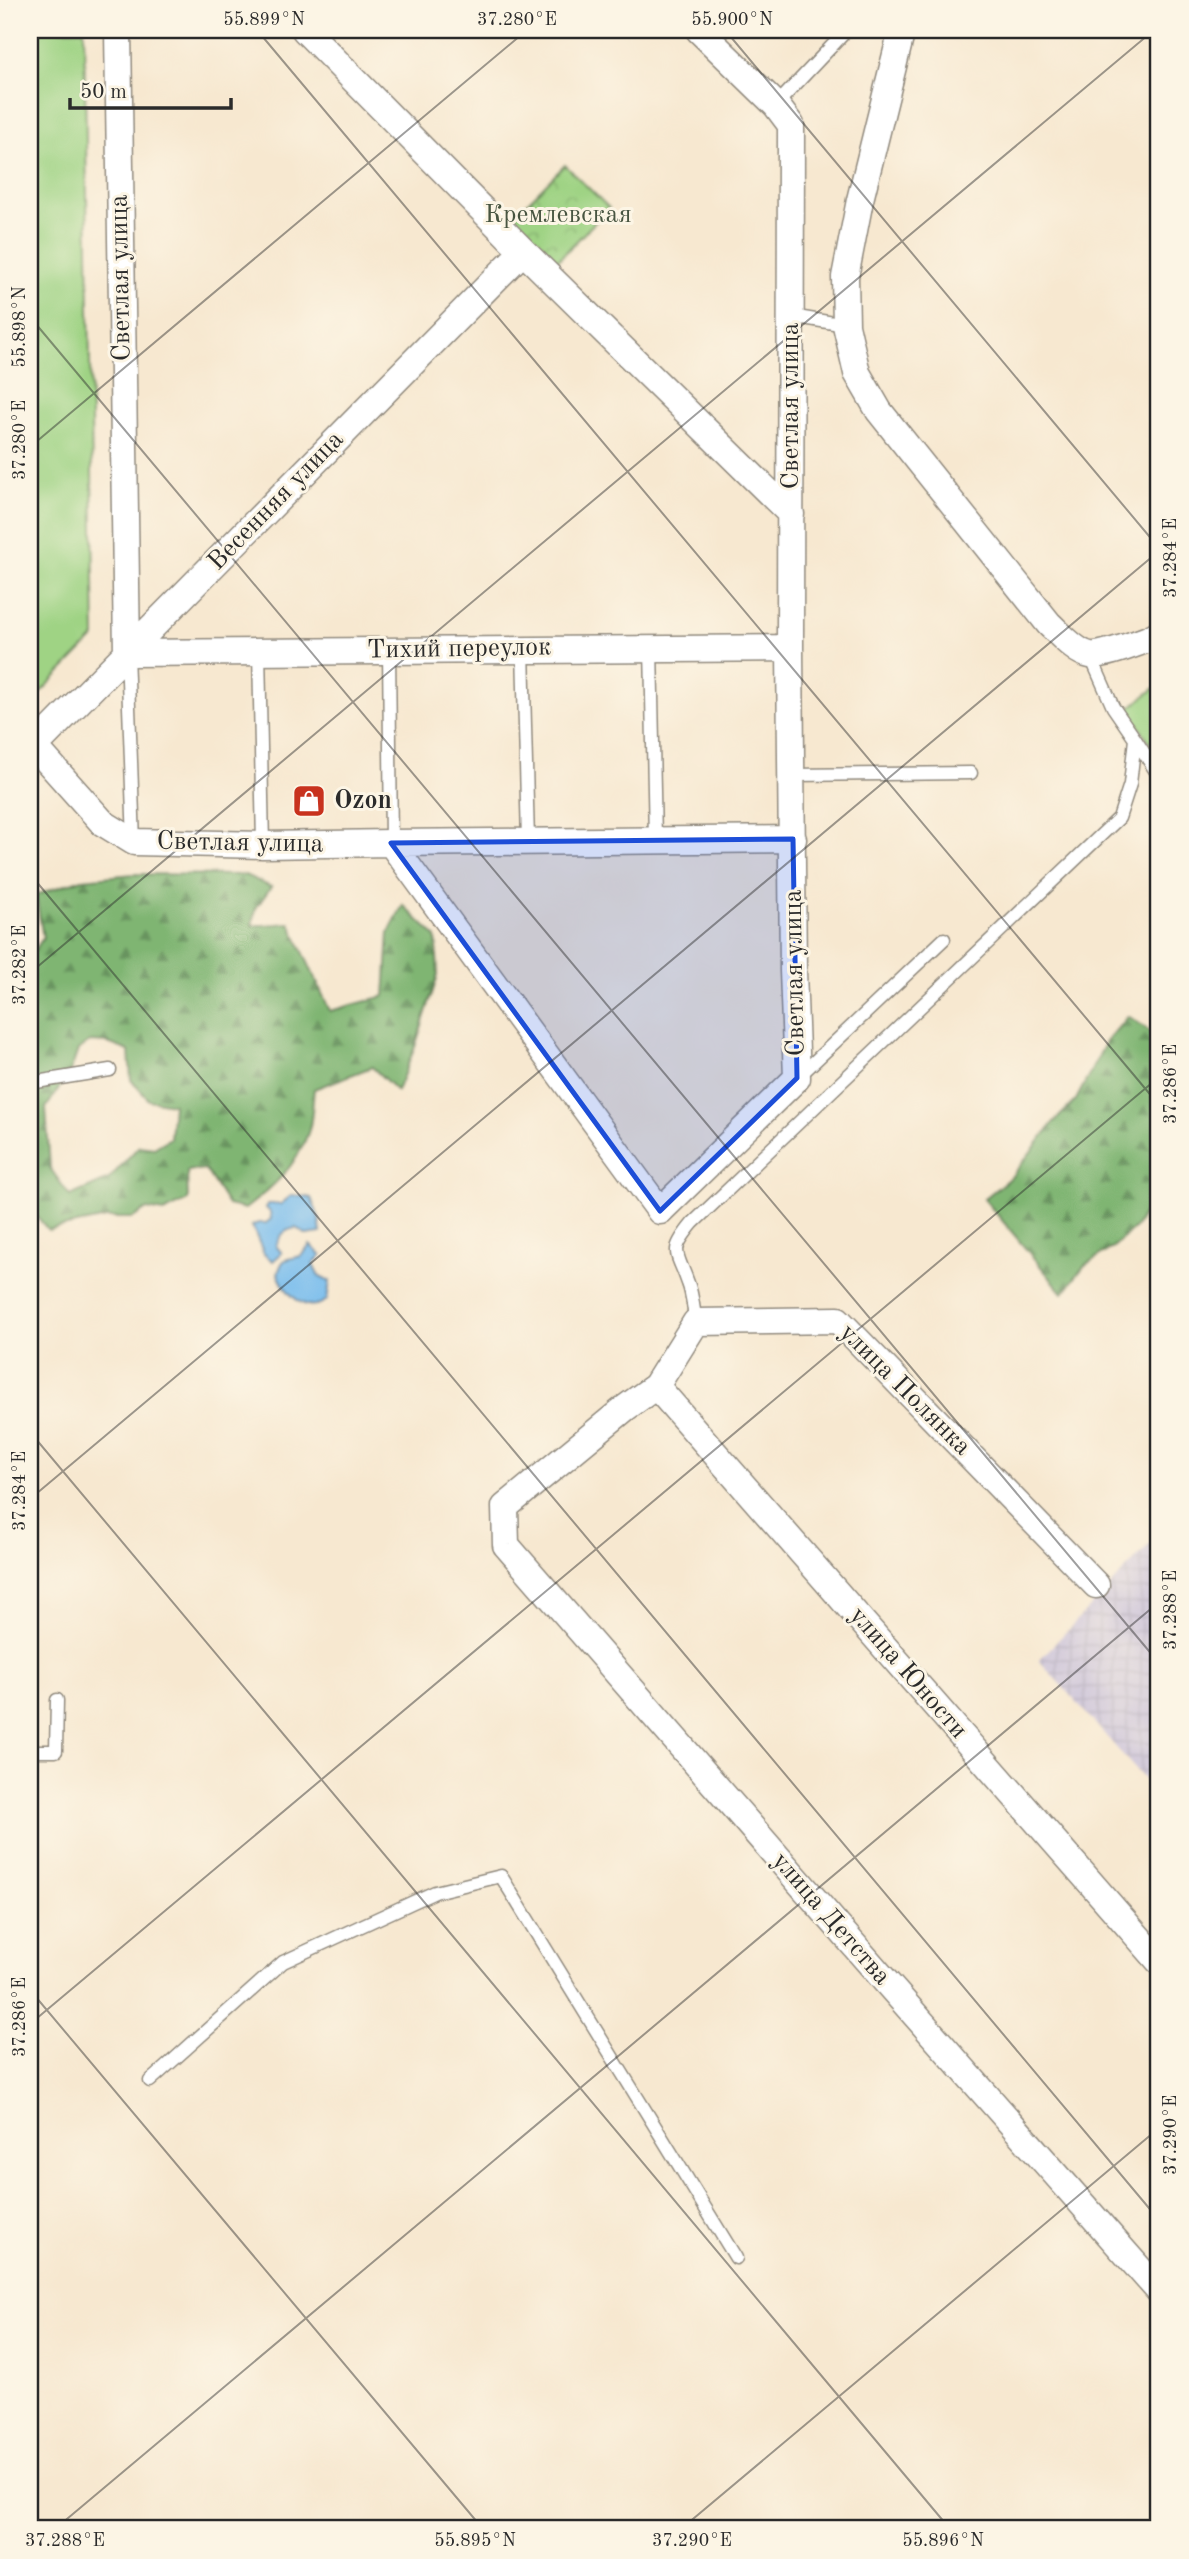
<svg xmlns="http://www.w3.org/2000/svg" width="1189" height="2559" viewBox="0 0 1189 2559" font-family="'Old Standard TT',serif">
<defs>
<pattern id="industrial-grid" width="8" height="8" patternUnits="userSpaceOnUse" patternTransform="scale(1.75)"><rect width="8" height="8" fill="#c8bfd8"/><path d="M0 4h8M4 0v8" fill="none" stroke="#aca4ba"/></pattern>
<pattern id="forest-firs" width="22" height="20" patternUnits="userSpaceOnUse" patternTransform="scale(1.75)"><rect width="22" height="20" fill="#7fb572"/><path d="M5 1l3.5 6h-7zM16 11l3.5 6h-7z" fill="#68935e"/></pattern>
<pattern id="park-crowns" width="20" height="18" patternUnits="userSpaceOnUse" patternTransform="scale(1.75)"><rect width="20" height="18" fill="#9fd384"/><path d="M2 6a3 3 0 1 1 6 0M12 15a3 3 0 1 1 6 0" fill="none" stroke="#89b572"/></pattern>
</defs>
<rect width="100%" height="100%" fill="#fcf5e5"/>
<filter id="ink" filterUnits="userSpaceOnUse"><feTurbulence type="fractalNoise" baseFrequency=".0143" numOctaves="2"/><feDisplacementMap in="SourceGraphic" scale="14" xChannelSelector="R" yChannelSelector="G"/><feConvolveMatrix kernelMatrix="1 2 1 2 8 2 1 2 1" color-interpolation-filters="sRGB"/></filter>
<filter id="wash" filterUnits="userSpaceOnUse"><feTurbulence type="fractalNoise" baseFrequency=".00686" numOctaves="4" result="noise"/><feDisplacementMap in="SourceGraphic" scale="28" xChannelSelector="R" yChannelSelector="G"/><feGaussianBlur stdDeviation="1.57" result="paint"/><feColorMatrix in="noise" values="0 0 0 0 0 0 0 0 0 0 0 0 0 0 0 0 0 1.4 0 .05"/><feComposite in="paint" operator="in"/></filter>
<g filter="url(#wash)">
<rect width="100%" height="100%" fill="#f7e8d0"/>
<path fill="url(#industrial-grid)" d="M1159,1535V1796L1039,1660Z"/>
<path fill="#9fd384" stroke="#657f58" stroke-width="2" d="M30,30H84L95,637L30,703Z
M1159,685V757L1128,709Z"/>
<path fill="url(#forest-firs)" stroke="#55704e" stroke-width="2" fill-rule="evenodd" d="M134,874L245,875L271,887L256,908L252,926L290,923L330,1011L385,996L389,932L403,905L436,937L438,975L415,1047L397,1091L372,1067L314,1089C312,1103 313,1120 308,1133C297,1166 272,1188 245,1209L228,1205L205,1169L187,1171L188,1200L164,1212L147,1209L133,1218H106L48,1230L30,1208V957L43,938L36,895L82,879ZM90,1042L108,1043L129,1051L131,1080L149,1100L173,1104L170,1138L154,1148L139,1146L109,1179L70,1196L50,1168L46,1108L71,1070L78,1050Z
M1128,1016L1159,1037V1188L1136,1227L1112,1248L1085,1265L1063,1293L984,1199L1012,1176L1054,1122L1076,1100L1106,1042Z"/>
<path fill="url(#park-crowns)" stroke="#657f58" stroke-width="2" d="M565,165L609,208L552,266L508,222Z"/>
<path fill="#77bced" stroke="#51748c" stroke-width="2" d="M292,1195L311,1198L319,1218L321,1233L307,1235L296,1228C284,1230 280,1235 276,1246L282,1253L273,1261L264,1254L252,1226L258,1223H266L271,1219L270,1212L266,1208L268,1204H281Z
M310,1245L321,1255L313,1265L318,1275L330,1281L327,1300C305,1316 286,1293 278,1274C283,1256 286,1260 302,1256Z"/>
</g>
<g filter="url(#ink)">
<g fill="none" stroke-linecap="round" stroke-linejoin="round">
<defs>
<path id="service" d="M776,105L847,30
M791,316L846,325
M651,647L655,839
M523,649L528,841
M389,650L391,843
M259,651L263,845
M127,653L134,842
M1135,739L1159,776
M793,775L971,773
M797,1078L944,939
M30,1083L110,1070
M696,1322C693,1309 693,1295 688,1283C677,1251 668,1253 693,1223L1119,818L1130,784L1135,739L1113,707L1090,655
M30,1751H56L57,1700
M150,2081L283,1962L435,1892L501,1876L736,2258"/>
<path id="minor" d="M118,30L127,653L790,648
M305,30L523,251L791,514
M902,30L860,200L845,277L846,325L857,373L879,411L1049,624C1060,634 1075,652 1090,655C1100,657 1150,640 1159,633
M35,747L103,823L134,842L263,845L391,843L660,1211L797,1078L793,971L790,648L791,125L776,105L699,30
M30,751L523,251
M391,843L793,839
M656,1386L1159,1961
M1096,1585L838,1320L696,1322L656,1386L624,1409L505,1507L506,1545L887,1983L1159,2291"/>
</defs>
<use href="#service" stroke="#918a7e" stroke-width="15"/>
<use href="#minor" stroke="#918a7e" stroke-width="29"/>
<use href="#service" stroke="#fff" stroke-width="12"/>
<use href="#minor" stroke="#fff" stroke-width="26"/>
</g>
</g>
<path fill="#1d4ed8" fill-opacity="0.2" stroke="#1d4ed8" stroke-width="5" stroke-linejoin="round" d="M793,839L797,1078L660,1211L391,843Z"/>
<path fill="none" stroke="#2b2b2b" stroke-width="2" stroke-opacity="0.45" d="M257,30L1159,1105M725,30L1159,548M30,317L1159,1663M30,447L527,30M30,874L1159,2220M30,973L1154,30M30,1432L950,2529M30,1499L1159,551M30,1990L483,2529M30,2024L1159,1077M55,2529L1159,1602M681,2529L1159,2128"/>
<defs>
<symbol id="shop-square" viewBox="-11 -11 22 22"><rect x="-9" y="-9" width="18" height="18" rx="4" fill="#c8321e" stroke="#fcf5e5"/><path d="M-5-2.5h2.3a2.7 3.5 0 0 1 5.4 0H5L5.5 6h-11ZM-1.5-2.5h3a1.5 2.3 0 0 0-3 0Z" fill="#fff"/></symbol>
</defs>
<g fill-rule="evenodd">
<use href="#shop-square" x="290" y="782" width="38" height="38"/>
</g>
<g text-anchor="middle" dominant-baseline="central" stroke-width="6" stroke-linejoin="round" paint-order="stroke">
<g font-size="26" fill="#485541" stroke="#fcf5e5">
<text x="558" y="215">Кремлевская</text>
</g>
<g font-size="26" fill="#2b2b2b" stroke="#fcf5e5">
<text transform="translate(121 278) rotate(-91)">Светлая улица</text>
<text transform="translate(791 406) rotate(-90)">Светлая улица</text>
<text transform="translate(276 501) rotate(-46)">Весенняя улица</text>
<text transform="translate(459 649) rotate(-1)">Тихий переулок</text>
<text transform="translate(240 843) rotate(1)">Светлая улица</text>
<text transform="translate(795 973) rotate(-91)">Светлая улица</text>
<text transform="translate(905 1390) rotate(45)">улица Полянка</text>
<text transform="translate(908 1673) rotate(49)">улица Юности</text>
<text transform="translate(831 1919) rotate(49)">улица Детства</text>
</g>
<g font-size="26" font-weight="bold" fill="#2b2b2b" stroke="#fcf5e5" text-anchor="start">
<text x="334" y="801">Ozon</text>
</g>
</g>
<rect width="1189" height="2559" fill="none" stroke="#fcf5e5" stroke-width="77"/>
<path d="M70 98v10h161v-10" fill="none" stroke="#2b2b2b" stroke-width="3.5"/>
<text x="80" y="98" font-size="21" fill="#2b2b2b" stroke="#fcf5e5" stroke-width="5" paint-order="stroke">50 m</text>
<rect x="38" y="38" width="1112" height="2482" fill="none" stroke="#2b2b2b" stroke-width="2.5"/>
<g font-size="18" text-anchor="middle" fill="#2b2b2b">
<text x="264" y="25">55.899°N</text>
<text x="517" y="25">37.280°E</text>
<text x="732" y="25">55.900°N</text>
<text transform="translate(19 327) rotate(-90)" y="6">55.898°N</text>
<text transform="translate(19 440) rotate(-90)" y="6">37.280°E</text>
<text transform="translate(1170 558) rotate(-90)" y="6">37.284°E</text>
<text transform="translate(19 965) rotate(-90)" y="6">37.282°E</text>
<text transform="translate(1170 1084) rotate(-90)" y="6">37.286°E</text>
<text transform="translate(19 1491) rotate(-90)" y="6">37.284°E</text>
<text transform="translate(1170 1610) rotate(-90)" y="6">37.288°E</text>
<text transform="translate(19 2017) rotate(-90)" y="6">37.286°E</text>
<text transform="translate(1170 2135) rotate(-90)" y="6">37.290°E</text>
<text x="65" y="2546">37.288°E</text>
<text x="475" y="2546">55.895°N</text>
<text x="692" y="2546">37.290°E</text>
<text x="943" y="2546">55.896°N</text>
</g>
</svg>
